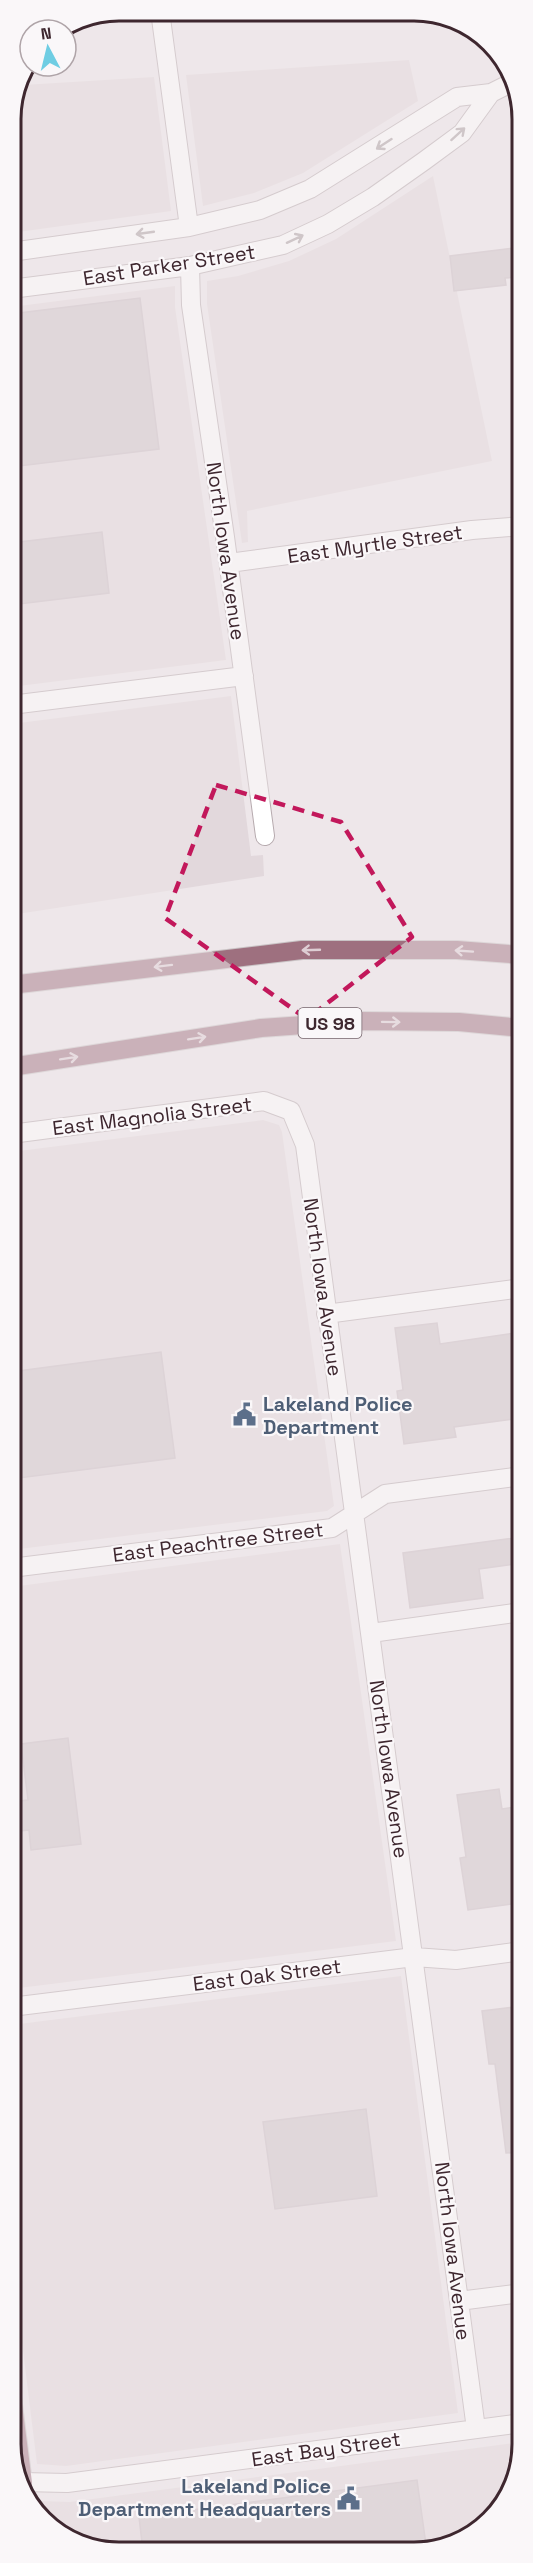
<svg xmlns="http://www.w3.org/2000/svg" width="533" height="2563" viewBox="0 0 533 2563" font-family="'Space Grotesk',sans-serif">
<rect width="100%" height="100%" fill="#eee7ea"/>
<path fill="#e2d8dc" d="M409,60L418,101L303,173L254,193L203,206L186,75Z
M154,77L171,211L11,233V112L23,85Z
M433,176L492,461L247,511L248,542L242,543L207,304V281L238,276L289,261L336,239Z
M175,286V307L226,660L11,687V307Z
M231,696L251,856L263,855L264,876L11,915V724Z
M263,1120L279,1125L282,1132L334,1506L327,1511L11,1550V1152Z
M340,1544L396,1941L11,1989V1587Z
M401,1976L458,2413L66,2466L37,2464L11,2253V2025Z
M522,2442V2451L495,2516L428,2552L98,2550L43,2519L41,2501L70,2502Z"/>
<path fill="#cec3c8" stroke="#c7bac0" stroke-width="1.5" d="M522,247V277L505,278L506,285L454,291L450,256Z
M140,298L159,449L11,467V314Z
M102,532L109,593L11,605V543Z
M437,1323L440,1344L522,1332V1418L454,1427L456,1437L404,1444L397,1391L403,1390L395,1328Z
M161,1352L175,1458L11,1479V1372Z
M522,1537V1563L479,1569L483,1598L410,1608L403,1553Z
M68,1738L81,1844L31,1850L29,1830L11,1832V1802L28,1800L21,1744Z
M499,1789L502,1809L522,1806V1892L518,1893L519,1903L468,1910L460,1858L466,1857L457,1795Z
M522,2006V2152L506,2153L495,2064H489L482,2011Z
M366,2109L377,2196L275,2209L263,2122Z
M417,2480L427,2552L143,2551L139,2517Z"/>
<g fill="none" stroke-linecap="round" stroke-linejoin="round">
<defs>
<path id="minor" d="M160,11L189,227
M11,252L189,227L260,210L310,189L457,97L491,93L511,83
M190,266L191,305L225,537L265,836
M11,289L190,266L283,245L328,224L373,197L424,161L462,133L491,93
M229,563L472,530L522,526
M11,705L244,676
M11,1134L264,1101L291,1111L305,1145L476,2429
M326,1314L522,1288
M11,1568L332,1528L385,1494L522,1476
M371,1633L522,1612
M11,2007L414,1957L456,1960L522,1951
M459,2301L522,2293
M22,2482L67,2483L522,2423"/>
<path id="major" d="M11,985L302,950H457L522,955
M11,1067L261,1028L361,1021L459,1022L522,1028
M11,2389L23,2483"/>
</defs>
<use href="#minor" stroke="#b6aaae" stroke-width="20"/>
<use href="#major" stroke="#c9c3c5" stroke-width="20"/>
<use href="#minor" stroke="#fff" stroke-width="18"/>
<use href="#major" stroke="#9e707f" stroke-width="18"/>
</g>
<defs><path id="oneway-shaft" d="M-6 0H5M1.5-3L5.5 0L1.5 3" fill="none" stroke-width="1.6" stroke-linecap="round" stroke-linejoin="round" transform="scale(1.5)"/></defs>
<g stroke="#a89ea1">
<use href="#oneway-shaft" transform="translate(458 134) rotate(-42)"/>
<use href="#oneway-shaft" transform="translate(384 144) rotate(147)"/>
<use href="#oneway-shaft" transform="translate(145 233) rotate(172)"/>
<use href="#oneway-shaft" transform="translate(295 239) rotate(-25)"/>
</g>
<g stroke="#deced4">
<use href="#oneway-shaft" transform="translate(311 950) rotate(178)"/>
<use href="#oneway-shaft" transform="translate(464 951) rotate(-176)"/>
<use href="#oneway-shaft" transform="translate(163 966) rotate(173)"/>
<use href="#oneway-shaft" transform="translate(391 1022) rotate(1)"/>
<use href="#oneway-shaft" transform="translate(197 1038) rotate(-9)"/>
<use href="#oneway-shaft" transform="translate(69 1058) rotate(-9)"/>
</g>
<path d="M0 0H533V2563H0ZM216,785L341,822L412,937L307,1019L165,918Z" fill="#eee7ea" fill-opacity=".55" fill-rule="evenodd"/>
<path fill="none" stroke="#c2185b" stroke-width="4.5" stroke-dasharray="12 8" stroke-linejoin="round" d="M216,785L341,822L412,937L307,1019L165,918Z"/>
<defs>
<symbol id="civic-bare" viewBox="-9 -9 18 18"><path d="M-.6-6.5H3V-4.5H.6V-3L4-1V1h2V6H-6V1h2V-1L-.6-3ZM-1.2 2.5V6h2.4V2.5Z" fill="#5c6f8a" stroke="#faf7f9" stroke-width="2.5" paint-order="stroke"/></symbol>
</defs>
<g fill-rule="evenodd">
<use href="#civic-bare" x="228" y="1398" width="33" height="33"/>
<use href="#civic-bare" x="332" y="2482" width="33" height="33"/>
</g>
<g text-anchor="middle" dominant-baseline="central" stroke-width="4.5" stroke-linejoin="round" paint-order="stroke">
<rect fill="#faf7f9" stroke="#76656c" stroke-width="1.5" x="298.5" y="1008" width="63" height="30" rx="4.5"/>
<g font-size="18" font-weight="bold" fill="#3e272f">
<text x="330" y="1023">US 98</text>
</g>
<g font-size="20" fill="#3e272f" stroke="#faf7f9">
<text transform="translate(169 265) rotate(-9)">East Parker Street</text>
<text transform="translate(375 544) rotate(-8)">East Myrtle Street</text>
<text transform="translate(226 551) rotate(82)">North Iowa Avenue</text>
<text transform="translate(152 1116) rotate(-7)">East Magnolia Street</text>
<text transform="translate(323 1287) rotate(82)">North Iowa Avenue</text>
<text transform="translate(218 1542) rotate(-7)">East Peachtree Street</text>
<text transform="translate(389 1769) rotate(82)">North Iowa Avenue</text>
<text transform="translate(267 1975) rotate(-7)">East Oak Street</text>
<text transform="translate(453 2251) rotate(83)">North Iowa Avenue</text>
<text transform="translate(326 2449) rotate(-8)">East Bay Street</text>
</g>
<g font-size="20" font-weight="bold" fill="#4e5e75" stroke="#faf7f9" text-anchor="start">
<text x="263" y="1404">Lakeland Police<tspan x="263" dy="23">Department</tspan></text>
<text x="331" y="2486" text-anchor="end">Lakeland Police<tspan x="331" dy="23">Department Headquarters</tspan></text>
</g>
</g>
<path d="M0 0H533V2563H0ZM119 21H414A98 98 0 0 1 512 119V2444A98 98 0 0 1 414 2542H119A98 98 0 0 1 21 2444V119A98 98 0 0 1 119 21Z" fill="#faf7f9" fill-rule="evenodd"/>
<path fill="none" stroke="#3e272f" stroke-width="3" d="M119 21H414A98 98 0 0 1 512 119V2444A98 98 0 0 1 414 2542H119A98 98 0 0 1 21 2444V119A98 98 0 0 1 119 21Z"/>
<g transform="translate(48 48) rotate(353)"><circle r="28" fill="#faf7f9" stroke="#afa4a8" stroke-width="1.5"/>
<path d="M0-4.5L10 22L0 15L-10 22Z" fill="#6fcde3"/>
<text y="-9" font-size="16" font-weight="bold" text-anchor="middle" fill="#3e272f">N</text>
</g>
</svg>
